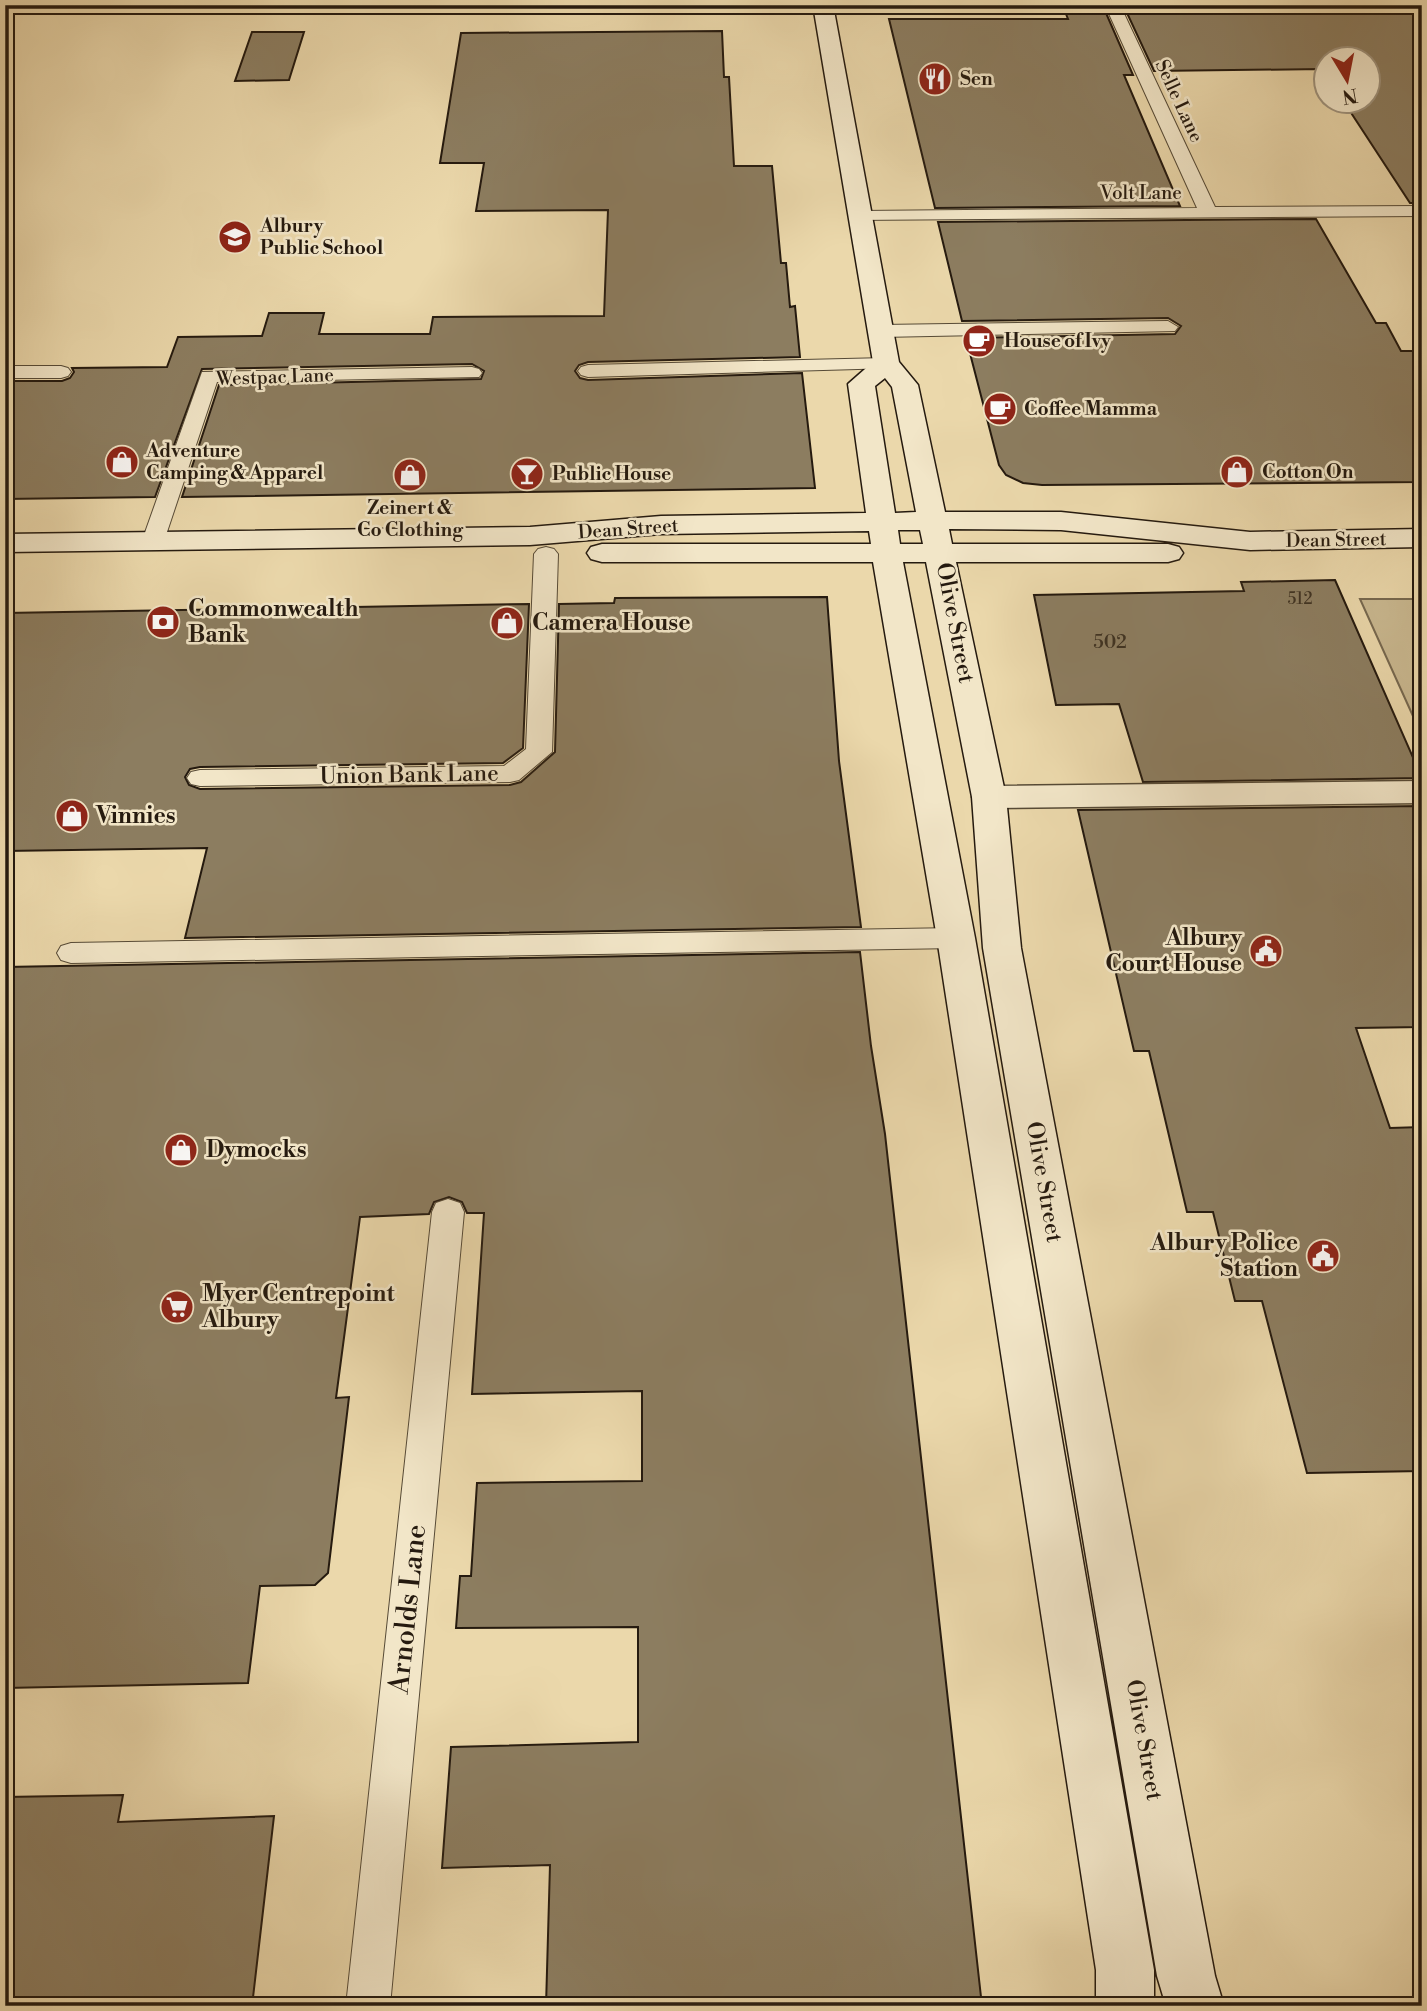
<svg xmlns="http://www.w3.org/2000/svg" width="1427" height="2011" viewBox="0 0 1427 2011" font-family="'Libre Bodoni',serif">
<rect width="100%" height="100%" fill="#ebd8ab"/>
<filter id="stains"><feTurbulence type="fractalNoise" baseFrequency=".00286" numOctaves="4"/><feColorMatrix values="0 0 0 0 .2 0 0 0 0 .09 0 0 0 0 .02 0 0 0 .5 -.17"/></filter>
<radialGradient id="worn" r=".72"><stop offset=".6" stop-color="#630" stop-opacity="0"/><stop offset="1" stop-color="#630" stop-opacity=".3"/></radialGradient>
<path fill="#c9b890" stroke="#776950" stroke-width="2" d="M1360,599H1422V736Z"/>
<path fill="#8c7d60" stroke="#251a0f" stroke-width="2" d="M1422,9V203H1410L1344,102H1368V60H1326V72L1323,69L1154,71L1127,13Z
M1106,13L1133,75H1124L1180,206L935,208L889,19H1068L1066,14Z
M722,31L724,77H729L734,166H772L781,263H786L790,307L795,306L800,357L588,362L579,365L575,371L580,378L588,380L802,373L815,488L182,497L219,385L481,379L484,371L472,364L202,369L155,497L5,499V381H62L70,378L74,372L72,368L167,367L178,337L262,336L269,313H324L319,334H430L433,317L604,316L608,210L476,211L484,163H440L461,33Z
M252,32H304L289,80L235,81Z
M1316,219L1376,323H1386L1401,351H1422V482L1042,485L1023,483L1006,475L999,465L966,338L1175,334L1181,326L1168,318L962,321L938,222Z
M1335,580L1422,778L1143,782L1119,704L1056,705L1034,595L1244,591L1241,582Z
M827,597L839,761L861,927L185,938L207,848L5,851V613L529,604L523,748L503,763L200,767L190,769L185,777L189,785L200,789L510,785L521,782L555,752L559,604L614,603L615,598Z
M1422,806V1027L1356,1028L1390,1128L1422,1127V1471L1307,1473L1262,1301H1235L1213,1212H1187L1149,1051H1134L1078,810Z
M860,952L871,1046L885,1134L982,2006H546L550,1865L442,1868L451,1747L638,1742V1627L456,1628L460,1576H471L477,1483L642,1481V1391L472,1394L484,1213H467L462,1202L449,1197L434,1202L429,1214L360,1217L336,1398L349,1397L328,1573L315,1585L260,1586L248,1683L5,1688V967Z
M123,1795L118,1822L274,1816L252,2006H5V1797Z"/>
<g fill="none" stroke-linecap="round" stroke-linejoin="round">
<defs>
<path id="lane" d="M1105,5H1120L1215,207L1422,206V216L854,220L851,216L860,211L1197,208Z
M1168,321L1178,327L1175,331L881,337L874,335L871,331L874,327L881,325Z
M886,358L893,360L896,364L893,368L588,377L581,375L578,371L581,367L588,365Z
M5,366H61L68,368L71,372L68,376L61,378H5Z
M472,367L479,369L482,373L479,377L217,382L164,541L161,546H145L142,541L202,372Z
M546,547L554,549L558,554L552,752L519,780L510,782L200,786L191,784L187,778L191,772L200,770L504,766L526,749L534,554L538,549Z
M956,928L966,931L970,938L966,945L956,948L71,963L61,960L57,953L61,946L71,943Z
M448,1199L460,1203L464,1212L390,2006H346L432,1212L436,1203Z"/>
<path id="street" d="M1422,781V803L989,808L977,805L972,797L977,789L989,786Z"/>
<path id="secondary" d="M813,5H833L899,362L918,385L945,512H1061L1250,532L1422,529V547L1250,550L1061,530L949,529L952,544H1168L1179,547L1183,553L1179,559L1168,562H956L1006,797L1021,948L1215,1976L1224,2006H1166L1157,1976L983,948L972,797L926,562H903L975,938L1154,1970V2006H1096V1970L937,938L873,562H602L591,559L587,553L591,547L602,544H871L869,531L661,534L530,545L5,552V534L530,527L661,516L866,513L848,384L873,362ZM885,378L892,387L916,512L895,513L875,386ZM898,530H920L923,544H900Z"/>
</defs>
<use href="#lane" stroke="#564a36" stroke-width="2"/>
<use href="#street" stroke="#564a36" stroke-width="3"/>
<use href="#secondary" stroke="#251a0f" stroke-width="3"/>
<use href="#lane" fill="#f2e6c8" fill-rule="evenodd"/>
<use href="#street" fill="#f2e6c8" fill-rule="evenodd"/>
<use href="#secondary" fill="#f2e6c8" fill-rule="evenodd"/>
</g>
<defs>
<symbol id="restaurant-disc" viewBox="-11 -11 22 22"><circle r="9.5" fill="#8f2418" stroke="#f2e6c8"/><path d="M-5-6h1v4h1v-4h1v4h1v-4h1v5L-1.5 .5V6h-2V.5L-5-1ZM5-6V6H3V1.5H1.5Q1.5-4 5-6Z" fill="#fff"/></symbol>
<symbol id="school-disc" viewBox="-11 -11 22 22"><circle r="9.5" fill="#8f2418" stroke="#f2e6c8"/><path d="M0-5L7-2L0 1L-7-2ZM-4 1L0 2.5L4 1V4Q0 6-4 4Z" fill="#fff"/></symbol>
<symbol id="cafe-disc" viewBox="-11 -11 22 22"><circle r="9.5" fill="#8f2418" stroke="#f2e6c8"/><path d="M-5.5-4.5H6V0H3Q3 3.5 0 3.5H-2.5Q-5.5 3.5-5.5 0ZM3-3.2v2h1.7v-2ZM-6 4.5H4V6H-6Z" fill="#fff"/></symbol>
<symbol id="shop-disc" viewBox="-11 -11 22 22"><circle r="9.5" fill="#8f2418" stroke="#f2e6c8"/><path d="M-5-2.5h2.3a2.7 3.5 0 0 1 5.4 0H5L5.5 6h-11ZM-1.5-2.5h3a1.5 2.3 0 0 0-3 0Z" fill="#fff"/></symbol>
<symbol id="bar-disc" viewBox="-11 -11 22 22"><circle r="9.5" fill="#8f2418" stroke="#f2e6c8"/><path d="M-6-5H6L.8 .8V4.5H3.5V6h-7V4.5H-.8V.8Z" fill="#fff"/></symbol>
<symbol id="bank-disc" viewBox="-11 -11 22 22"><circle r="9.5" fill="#8f2418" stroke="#f2e6c8"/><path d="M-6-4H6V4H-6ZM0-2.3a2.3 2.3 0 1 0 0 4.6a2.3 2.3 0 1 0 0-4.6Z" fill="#fff"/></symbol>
<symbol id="civic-disc" viewBox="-11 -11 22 22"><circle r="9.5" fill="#8f2418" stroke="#f2e6c8"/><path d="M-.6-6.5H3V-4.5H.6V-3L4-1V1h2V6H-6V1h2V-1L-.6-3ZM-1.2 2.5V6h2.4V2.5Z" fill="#fff"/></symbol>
<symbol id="supermarket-disc" viewBox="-11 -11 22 22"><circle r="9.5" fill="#8f2418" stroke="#f2e6c8"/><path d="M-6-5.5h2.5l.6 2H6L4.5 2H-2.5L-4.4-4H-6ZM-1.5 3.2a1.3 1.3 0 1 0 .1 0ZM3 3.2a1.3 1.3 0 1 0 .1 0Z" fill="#fff"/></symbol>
</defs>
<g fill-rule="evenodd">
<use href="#restaurant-disc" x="916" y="60" width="38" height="38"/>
<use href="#school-disc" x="216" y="218" width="38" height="38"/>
<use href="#cafe-disc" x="960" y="322" width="38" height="38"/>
<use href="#cafe-disc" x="981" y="390" width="38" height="38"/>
<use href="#shop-disc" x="103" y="443" width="38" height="38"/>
<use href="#shop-disc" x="1218" y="453" width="38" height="38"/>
<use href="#bar-disc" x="508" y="455" width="38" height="38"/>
<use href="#shop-disc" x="391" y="456" width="38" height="38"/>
<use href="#bank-disc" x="144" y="603" width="38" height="38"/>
<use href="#shop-disc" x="488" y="604" width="38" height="38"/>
<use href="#shop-disc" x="53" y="797" width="38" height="38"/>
<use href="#civic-disc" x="1247" y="932" width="38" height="38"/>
<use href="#shop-disc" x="162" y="1131" width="38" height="38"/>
<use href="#civic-disc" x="1304" y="1237" width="38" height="38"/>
<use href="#supermarket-disc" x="158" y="1288" width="38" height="38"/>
</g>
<g text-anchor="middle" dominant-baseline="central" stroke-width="5" stroke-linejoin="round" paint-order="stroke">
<g font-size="16" fill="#3f3323">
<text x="1300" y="599">512</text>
</g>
<g font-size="19" font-weight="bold" fill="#251a0f" stroke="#f2e6c8" text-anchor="start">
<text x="960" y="79">Sen</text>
<text x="260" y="226">Albury<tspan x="260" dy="22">Public School</tspan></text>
<text x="1004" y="341">House of Ivy</text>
<text x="1024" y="409">Coffee Mamma</text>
<text x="146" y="451">Adventure<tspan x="146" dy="22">Camping &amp; Apparel</tspan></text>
<text x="1262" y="472">Cotton On</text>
<text x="552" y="474">Public House</text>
<text x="410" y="508" text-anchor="middle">Zeinert &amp;<tspan x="410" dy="22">Co Clothing</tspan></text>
</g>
<g font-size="19" fill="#251a0f" stroke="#f2e6c8">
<text transform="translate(1179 101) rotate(65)">Selle Lane</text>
<text x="1141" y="193">Volt Lane</text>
<text transform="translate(275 377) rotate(-2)">Westpac Lane</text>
<text transform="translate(628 529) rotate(-4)">Dean Street</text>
<text transform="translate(1336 540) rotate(-1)">Dean Street</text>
</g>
<g font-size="19" fill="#3f3323">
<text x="1110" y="642">502</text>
</g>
<g font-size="23" font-weight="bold" fill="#251a0f" stroke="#f2e6c8" text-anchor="start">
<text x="188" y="609">Commonwealth<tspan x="188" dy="26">Bank</tspan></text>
<text x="532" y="623">Camera House</text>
<text x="96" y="816">Vinnies</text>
<text x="1242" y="938" text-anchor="end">Albury<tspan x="1242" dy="26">Court House</tspan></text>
<text x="206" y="1150">Dymocks</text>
<text x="1298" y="1243" text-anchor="end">Albury Police<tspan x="1298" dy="26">Station</tspan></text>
<text x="202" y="1294">Myer Centrepoint<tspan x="202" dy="26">Albury</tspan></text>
</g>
<g font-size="23" fill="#251a0f" stroke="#f2e6c8">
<text transform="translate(955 623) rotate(79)">Olive Street</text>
<text transform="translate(409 775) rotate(-1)">Union Bank Lane</text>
<text transform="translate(1044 1182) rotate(80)">Olive Street</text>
<text transform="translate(1144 1740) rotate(80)">Olive Street</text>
</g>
<g font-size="28" fill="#251a0f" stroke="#f2e6c8">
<text transform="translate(408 1609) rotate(-84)">Arnolds Lane</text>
</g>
</g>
<rect width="1427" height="2011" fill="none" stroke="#ebd8ab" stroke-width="28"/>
<rect x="7" y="7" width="1413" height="1997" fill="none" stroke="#251a0f" stroke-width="3.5"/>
<rect x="14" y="14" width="1399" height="1983" fill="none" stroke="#251a0f" stroke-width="2"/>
<g transform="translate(1347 80) rotate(170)"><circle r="33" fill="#f2e6c8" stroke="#a0947e" stroke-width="2"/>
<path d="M0-5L12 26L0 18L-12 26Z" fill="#8f2418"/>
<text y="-10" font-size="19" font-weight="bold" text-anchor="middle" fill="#251a0f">N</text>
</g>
<rect width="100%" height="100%" filter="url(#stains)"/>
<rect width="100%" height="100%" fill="url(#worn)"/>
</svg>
